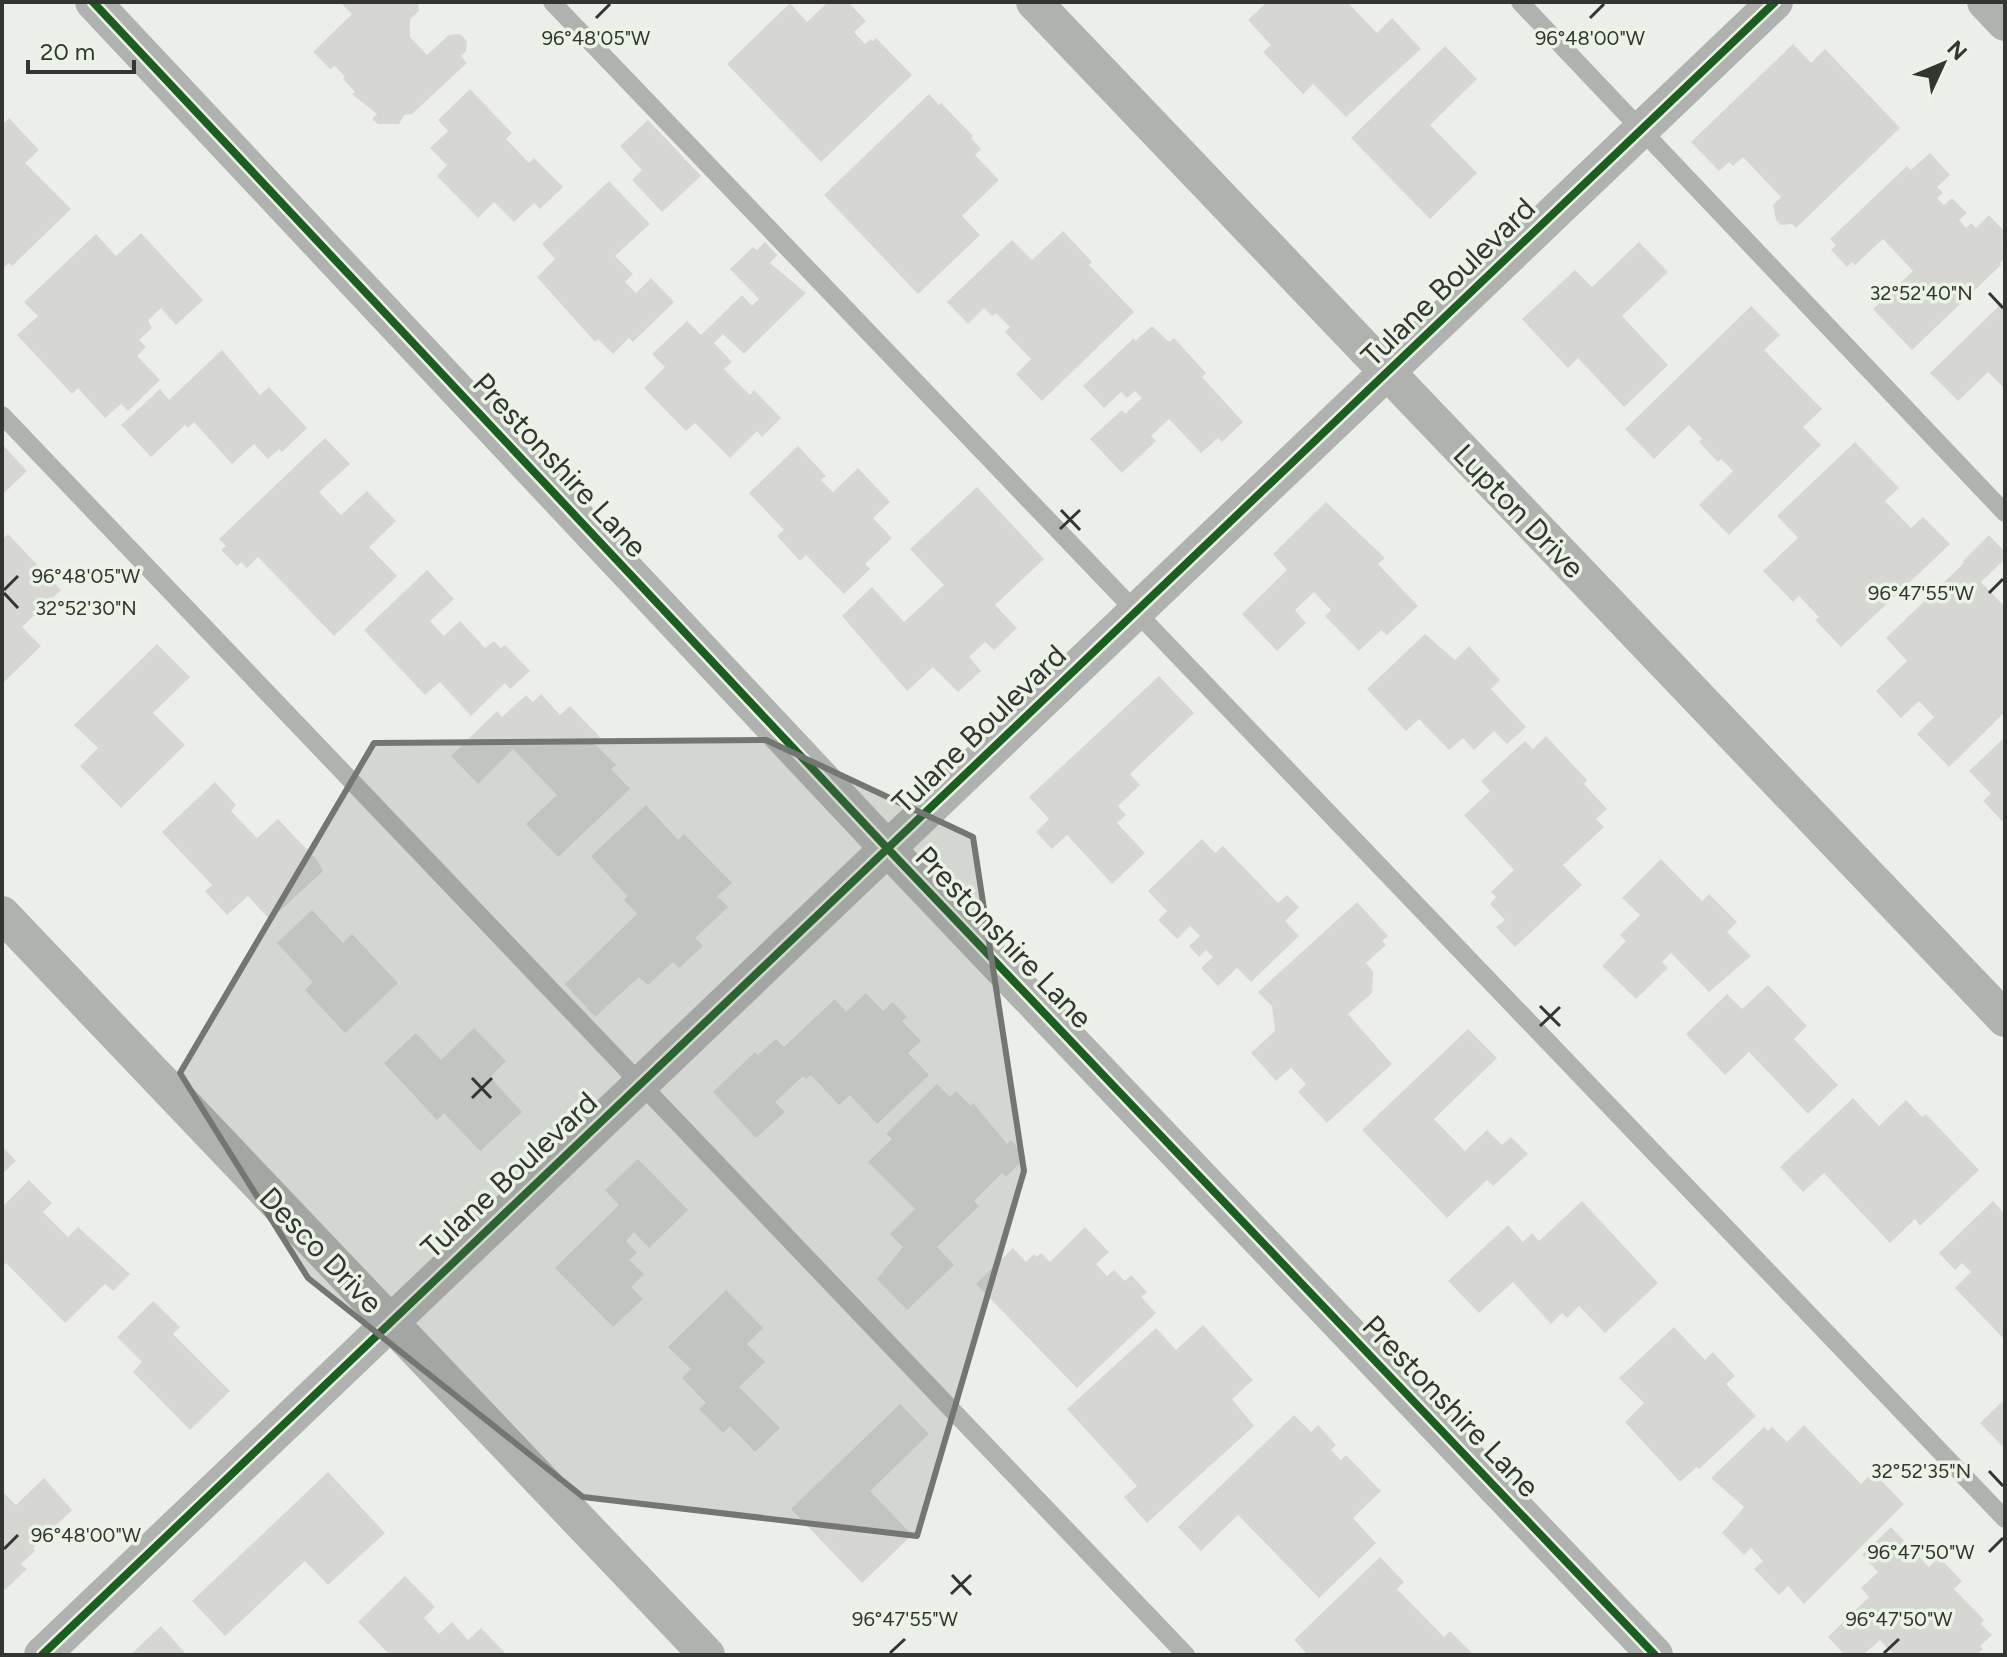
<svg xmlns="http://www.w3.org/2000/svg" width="2007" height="1657" viewBox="0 0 2007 1657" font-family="Figtree,sans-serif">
<rect width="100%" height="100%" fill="#ecefe9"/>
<path fill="#d6d7d2" d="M340,2H418L419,11L410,19V37L427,55L449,35L460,34L467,41L466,51L461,56L467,63L412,114L404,115L399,124H378L372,119L377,114L352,94L355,92L343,79L345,77L335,66L330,69L313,52L352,14Z
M828,2H848L866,21L854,32L865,44L870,39L873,41L876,38L912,75L821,162L727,64L790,3L807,22Z
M1267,2H1347L1377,33L1392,18L1421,49L1346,117L1313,84L1303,94L1263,52L1271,45L1248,20Z
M1793,44L1811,63L1825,49L1900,128L1796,228L1792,224L1781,225L1776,220L1773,205L1781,197L1743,157L1733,166L1729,162L1719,171L1691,142Z
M1445,46L1477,79L1430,125L1477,173L1430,219L1351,138Z
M470,89L512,133L506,139L529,163L534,158L563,187L540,209L534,203L514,222L494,202L478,218L437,176L447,165L430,148L448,131L438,120Z
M929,94L939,105L941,103L973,136L971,138L981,149L975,155L999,180L962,216L980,235L918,294L824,195Z
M9,118L39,150L25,163L71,209L12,266L9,263L2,269V125Z
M648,120L701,176L662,212L632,180L642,170L620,146Z
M1930,153L1950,175L1937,187L1943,193L1937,198L1944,205L1952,198L1967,213L1959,220L1966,228L1971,223L1976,228L1989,215L2005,232V244L2002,247L2005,250V258L2000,263L2001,265L1912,350L1873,309L1913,271L1883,239L1855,265L1852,262L1847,267L1831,250L1836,245L1830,239L1907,166L1911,170Z
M609,181L650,224L615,256L633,274L625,282L636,293L651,278L674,302L633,342L629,338L613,354L598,339L595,342L537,277L555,259L542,244Z
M1063,231L1092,262L1089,265L1134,312L1042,401L1016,374L1031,359L1005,332L1010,327L996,313L992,316L984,308L968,324L947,302L1012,240L1032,260Z
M141,233L203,300L176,325L161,308L148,320L152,328L139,340L146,347L137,356L160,380L128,411L121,404L105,418L78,388L72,394L17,335L38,316L24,302L96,234L116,256Z
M765,242L777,255L770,263L806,293L744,354L723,334L714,343L732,362L724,369L750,395L754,390L781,418L762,437L757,431L730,458L695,423L686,431L644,388L665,367L652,354L687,321L701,335L742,295L752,306L759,299L730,269L753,247L757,250Z
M1639,242L1668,272L1622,316L1668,365L1624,407L1578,358L1568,368L1522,319L1575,270L1592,287Z
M2005,300V389L1988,372L1958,401L1930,373Z
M1751,306L1780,335L1764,350L1822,409L1803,427L1821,445L1729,535L1699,505L1733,471L1721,459L1718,462L1699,442L1702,439L1689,425L1654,459L1625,429Z
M1152,326L1169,342L1174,338L1206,373L1202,377L1243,422L1222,442L1218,438L1201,453L1169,419L1151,436L1156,441L1122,473L1090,439L1122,410L1125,414L1142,398L1135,391L1127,398L1121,392L1104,408L1083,386L1134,338L1135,341Z
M222,350L260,395L269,387L307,428L282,452L279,449L268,459L254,444L232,464L194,422L188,428L185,425L151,457L121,425L160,389L169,400Z
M325,438L350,464L319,492L341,515L367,491L396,521L369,547L397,576L334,636L258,557L247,568L241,562L237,566L221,550L226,546L219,539Z
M1855,442L1899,488L1885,501L1911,528L1923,517L1950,544L1841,647L1815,620L1819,617L1799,596L1793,602L1763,571L1798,538L1777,516Z
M2,444L27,471L2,495Z
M798,446L826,476L821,480L833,492L858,468L890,502L873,518L892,538L865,564L870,569L844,594L806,555L800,561L777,536L784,530L749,493Z
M977,487L1044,559L995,605L1017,628L994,650L985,642L969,657L981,671L958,692L933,667L907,691L842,616L872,587L904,622L944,585L910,549Z
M1326,502L1385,558L1378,564L1418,606L1387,635L1381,630L1359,651L1325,616L1331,610L1314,592L1295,610L1306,623L1277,651L1242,614L1287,570L1273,554Z
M8,534L61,590L22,627L41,646L4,682L2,679V540Z
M1989,535L2005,552V559L1981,582L2005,607V712L1949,767L1917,734L1934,717L1919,701L1901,718L1876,691L1907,661L1886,638L1964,563L1963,561Z
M427,570L454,599L430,621L444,636L460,621L485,648L494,641L501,648L505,645L530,671L510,689L505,683L471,716L440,682L425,695L364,630Z
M1425,634L1455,660L1469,646L1500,680L1491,689L1526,727L1507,744L1494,731L1474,750L1463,738L1449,750L1419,719L1406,731L1367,689Z
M157,644L190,677L153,713L185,745L121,808L80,766L98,748L74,725Z
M1159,676L1194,713L1130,774L1140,785L1118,806L1126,815L1117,823L1145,853L1112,884L1067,835L1052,849L1036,832L1049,819L1029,797Z
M541,694L560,715L570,706L600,737L594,743L616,765L611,769L630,789L558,857L526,824L557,795L513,749L478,784L451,756L497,711L502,717L526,695L533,702Z
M1546,736L1587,780L1584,784L1607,809L1596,819L1604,827L1563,865L1582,885L1515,947L1496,927L1505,920L1490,904L1496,897L1491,892L1514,870L1464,815L1490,791L1481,781L1525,741L1533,749Z
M2005,737V824L1983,801L1991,794L1969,771Z
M215,782L236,805L231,811L257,838L278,819L317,860L323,871L270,920L248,896L227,915L205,891L212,885L162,832Z
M646,805L678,840L684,834L732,883L717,896L728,907L695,938L703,946L679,968L673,962L648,985L639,977L595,1017L565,984L637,914L624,900L627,896L591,856Z
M1202,839L1215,853L1223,846L1278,903L1287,895L1299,907L1285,921L1299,936L1251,982L1237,968L1218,986L1201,968L1213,957L1206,950L1199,957L1189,946L1200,936L1190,926L1177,939L1158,920L1167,911L1148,891Z
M1661,859L1702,901L1709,894L1737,922L1727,932L1751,956L1709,992L1671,953L1662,962L1668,968L1636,999L1602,966L1626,941L1620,935L1640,915L1622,898Z
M1357,902L1388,936L1382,941L1386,945L1366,963L1373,971L1372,993L1348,1014L1392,1064L1327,1123L1298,1092L1306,1084L1291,1068L1276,1081L1251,1053L1275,1031L1272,1006L1258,992Z
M312,910L343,943L352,934L398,983L345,1033L305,990L313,982L277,943Z
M1768,985L1807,1026L1794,1039L1838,1085L1808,1114L1749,1052L1725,1075L1686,1034L1727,994L1742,1009Z
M866,993L883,1011L893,1002L907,1017L902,1021L921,1041L908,1053L929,1075L877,1124L850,1095L839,1105L811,1075L806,1079L803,1076L775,1102L785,1112L756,1138L713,1092L755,1052L758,1055L776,1039L784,1047L835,999L846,1012Z
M474,1028L506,1061L490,1077L522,1112L480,1151L444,1113L437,1120L384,1063L416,1033L441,1060Z
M1468,1029L1497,1058L1434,1119L1465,1151L1487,1130L1502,1145L1511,1137L1528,1154L1493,1186L1487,1180L1447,1218L1362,1130Z
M937,1084L950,1097L956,1091L971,1106L973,1103L1007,1144L1011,1140L1026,1157L1006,1177L1002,1173L974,1201L979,1206L937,1247L954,1265L907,1310L877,1279L903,1247L890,1234L915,1209L868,1162L892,1139L886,1134Z
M1853,1098L1879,1126L1906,1100L1922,1117L1926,1114L1979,1170L1920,1226L1915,1219L1890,1243L1824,1173L1803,1192L1780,1167Z
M2,1146L16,1161L2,1174Z
M638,1159L688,1210L649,1248L634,1232L626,1241L637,1253L629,1260L644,1274L631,1287L643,1299L613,1327L555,1268L619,1205L605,1190Z
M29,1180L52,1203L43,1212L68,1237L78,1227L130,1274L113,1291L105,1284L65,1323L6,1263L2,1267V1207Z
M1582,1201L1658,1283L1605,1333L1579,1306L1567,1318L1562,1313L1551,1324L1513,1282L1479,1313L1448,1281L1508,1225L1523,1242L1532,1233L1539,1241Z
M1993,1201L2005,1214V1340L1955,1288L1971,1272L1962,1263L1955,1270L1939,1253Z
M1085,1227L1109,1252L1096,1264L1107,1276L1114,1270L1125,1281L1131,1275L1147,1292L1141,1297L1156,1313L1077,1388L976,1284L1013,1248L1026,1262L1034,1254L1036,1257L1041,1253L1050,1262Z
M726,1290L763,1328L747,1344L765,1362L739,1387L780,1428L755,1452L730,1426L723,1433L699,1409L706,1403L682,1378L691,1369L668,1347Z
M153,1301L180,1327L173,1334L230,1391L190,1430L133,1372L142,1362L117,1337Z
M1203,1325L1253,1380L1232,1399L1254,1426L1147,1523L1124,1497L1137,1486L1067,1409L1156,1328L1176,1350Z
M1674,1327L1705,1360L1713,1352L1735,1376L1726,1384L1756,1416L1699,1469L1697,1467L1680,1482L1625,1422L1644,1403L1619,1378Z
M2005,1399V1449L1980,1423Z
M900,1404L929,1434L870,1491L912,1535L862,1583L791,1509Z
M1294,1415L1311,1432L1318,1425L1336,1445L1331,1450L1341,1460L1346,1455L1381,1491L1353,1518L1376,1543L1319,1598L1238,1515L1201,1551L1178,1527Z
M1804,1425L1861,1484L1873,1472L1904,1504L1804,1604L1788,1586L1779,1595L1754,1569L1763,1561L1751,1548L1744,1555L1722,1533L1744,1507L1711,1478L1764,1427L1768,1431L1772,1427L1787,1442Z
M328,1472L385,1533L328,1585L305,1561L225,1636L192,1601Z
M44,1478L72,1510L33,1548L35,1551L21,1564L27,1569L5,1590L2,1587V1495L4,1493L16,1505Z
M1891,1527L1929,1567L1939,1557L1962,1581L1954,1589L1984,1620L1981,1624L1992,1635L1980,1646L1983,1649L1977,1655H1890L1892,1653L1880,1640L1863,1655H1845L1828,1637L1869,1597L1861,1588L1878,1572L1862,1555Z
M1380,1557L1404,1582L1397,1589L1444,1637L1450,1631L1472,1653L1470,1655H1308L1294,1640Z
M405,1576L435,1607L424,1618L439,1634L452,1622L468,1640L481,1628L507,1655H390L358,1622Z
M161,1626L187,1655H130Z"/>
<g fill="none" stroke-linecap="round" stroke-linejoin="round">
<path stroke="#b0b2b0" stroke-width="18" d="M552,2L2005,1519
M1520,2L2005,513
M2,415L1186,1655"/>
<path stroke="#b0b2b0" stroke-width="36" d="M93,2L888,849L1655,1655
M1034,2L2005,1019
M1985,2L2005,23
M2,914L707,1655
M42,1655L1775,2"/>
<defs>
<path id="cycleway" d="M93,2L888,849L1655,1655
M42,1655L1775,2"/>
</defs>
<use href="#cycleway" stroke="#ebf2e6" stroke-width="13"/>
<use href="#cycleway" stroke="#1b5e20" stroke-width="8"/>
</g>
<path fill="#737671" fill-opacity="0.2" stroke="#737671" stroke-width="6" stroke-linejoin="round" d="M766,740L973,837L1024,1171L917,1536L583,1497L308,1278L180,1073L374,743Z"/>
<path fill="none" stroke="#323530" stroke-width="3" d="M596,18L610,4M1590,18L1604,4M1989,293L2003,308M1061,510L1080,530M1060,529L1080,510M4,590L18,576M4,593L18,608M1989,593L2003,579M1540,1006L1560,1026M1540,1026L1560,1007M472,1078L491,1098M472,1098L492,1078M1989,1471L2003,1486M4,1549L18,1535M1989,1552L2003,1538M952,1575L971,1595M951,1594L971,1575M890,1653L905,1639M1884,1653L1899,1639"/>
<g text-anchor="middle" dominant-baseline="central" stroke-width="7" stroke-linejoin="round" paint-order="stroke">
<g font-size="30" fill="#323530" stroke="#ebf2e6">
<text transform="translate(1448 282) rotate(-44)">Tulane Boulevard</text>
<text transform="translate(560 465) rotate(47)">Prestonshire Lane</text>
<text transform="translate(1519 511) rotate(46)">Lupton Drive</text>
<text transform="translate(979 729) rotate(-44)">Tulane Boulevard</text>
<text transform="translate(1004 937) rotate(46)">Prestonshire Lane</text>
<text transform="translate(509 1175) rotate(-43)">Tulane Boulevard</text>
<text transform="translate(321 1250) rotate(46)">Desco Drive</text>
<text transform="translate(1451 1406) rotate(46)">Prestonshire Lane</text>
</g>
</g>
<g font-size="20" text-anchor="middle" fill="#323530" stroke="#ebf2e6" stroke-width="7" stroke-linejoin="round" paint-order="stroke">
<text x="596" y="45">96°48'05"W</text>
<text x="1590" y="45">96°48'00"W</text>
<text x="1921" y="300">32°52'40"N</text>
<text x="86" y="583">96°48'05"W</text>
<text x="1921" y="600">96°47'55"W</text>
<text x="86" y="615">32°52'30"N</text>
<text x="1921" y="1478">32°52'35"N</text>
<text x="86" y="1542">96°48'00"W</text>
<text x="1921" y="1559">96°47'50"W</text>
<text x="905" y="1626">96°47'55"W</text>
<text x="1899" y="1626">96°47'50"W</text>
</g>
<rect width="2007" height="1657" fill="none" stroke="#323530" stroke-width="8"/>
<g transform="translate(1943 64) rotate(46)" stroke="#ebf2e6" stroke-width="6" paint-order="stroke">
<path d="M0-6L14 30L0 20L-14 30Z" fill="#323530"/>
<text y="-12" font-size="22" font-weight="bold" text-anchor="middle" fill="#323530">N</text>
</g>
<path d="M28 60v12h106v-12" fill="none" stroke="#323530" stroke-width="4"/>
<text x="40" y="60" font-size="24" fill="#323530" stroke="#ebf2e6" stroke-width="6" paint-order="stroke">20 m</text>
</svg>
